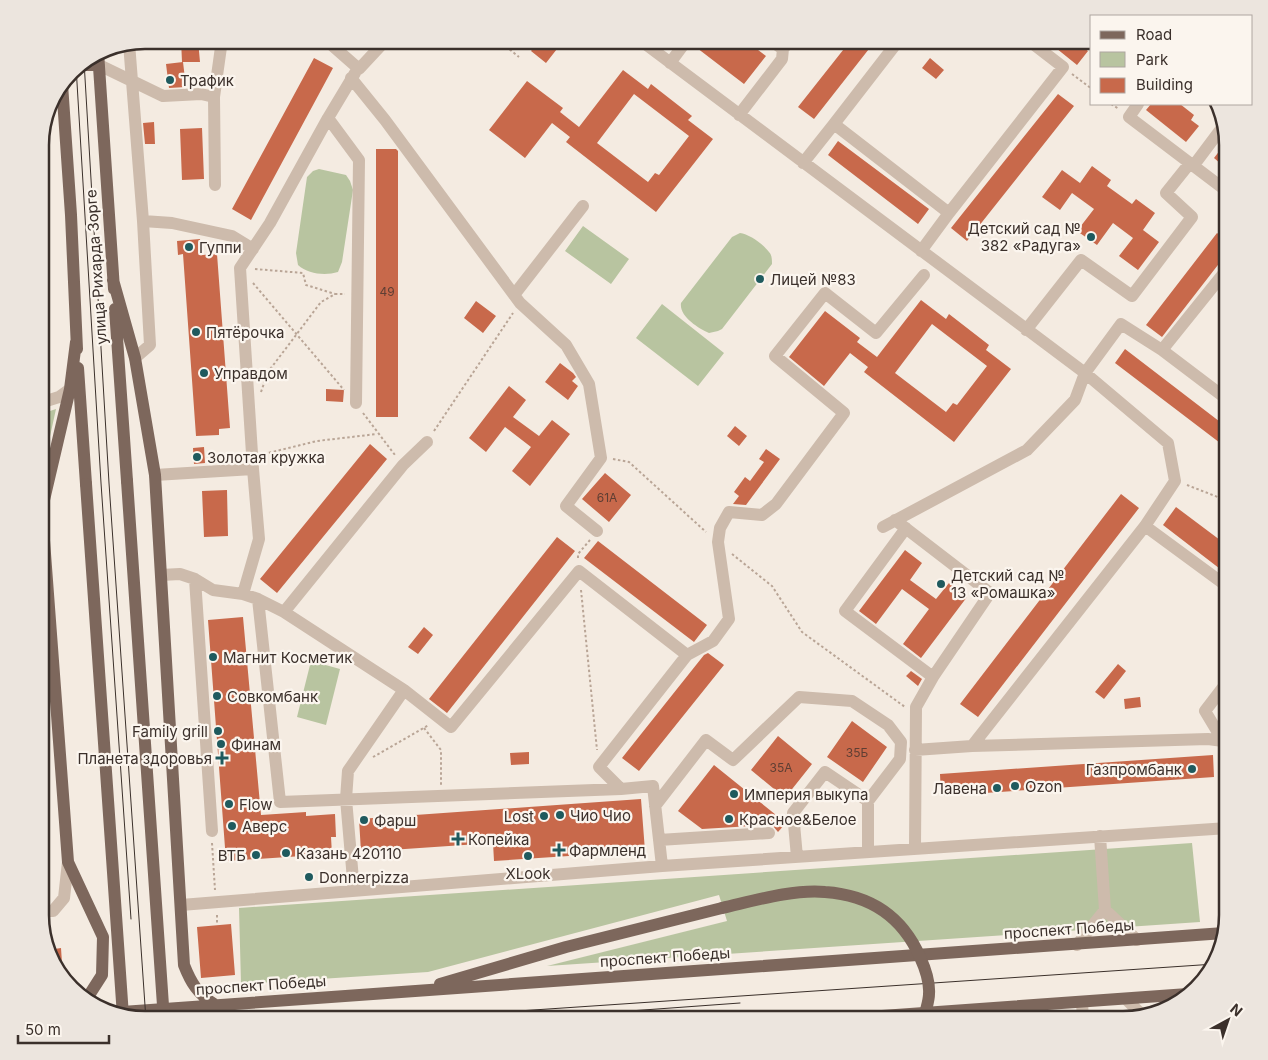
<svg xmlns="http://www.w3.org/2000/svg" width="1268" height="1060" viewBox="0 0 1268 1060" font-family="Inter,sans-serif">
<rect width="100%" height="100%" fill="#f4ebe1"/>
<path fill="#b8c4a0" d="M319,169L346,175L350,181L353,190L342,262L338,272C325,276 308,274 298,265L296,253L307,177L313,171Z
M583,226L629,259L611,284L565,251Z
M740,233C749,234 763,244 769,252C772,255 772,260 772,264L722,329L718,331L709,333C698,328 679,316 681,303L732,237Z
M662,304L724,353L698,386L636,338Z
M56,409L40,482V452L46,439L47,426L44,413Z
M311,661L340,669L326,725L297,717Z
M1192,843L1200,922L547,966L727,921L719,895L428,972L241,984L239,908Z"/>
<path fill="#c8694b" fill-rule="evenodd" d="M181,40H198L200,62H182Z
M539,40H564L546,63L531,51Z
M703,40H745L766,56L744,84L697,48Z
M851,40H876L814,119L798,107Z
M1046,40H1073L1088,51L1077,65Z
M314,58L333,68L251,220L232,209Z
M930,58L944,70L936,79L922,68Z
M183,62L186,87L169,88L166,64Z
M623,70L648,89L651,84L692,116L688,120L713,139L656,212L566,142L570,137L552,123L525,158L489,130L527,81L563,108L560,112L579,127ZM634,94L689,136L659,175L655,173L648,182L597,143Z
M1058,94L1074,106L967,241L951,228Z
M1151,104H1180L1194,115L1191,120L1199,126L1186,142L1146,110Z
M154,122L155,144H145L143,123Z
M202,128L204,179L182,180L180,129Z
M838,141L929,209L918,224L828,155Z
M1227,141L1228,145V170L1214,158Z
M376,149H396L398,151V417H376Z
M1092,166L1111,180L1107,186L1132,204L1136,199L1155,213L1143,230L1159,242L1138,270L1119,256L1133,238L1113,223L1097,245L1077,231L1094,209L1072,193L1060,210L1042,197L1062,170L1080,183Z
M1217,233L1228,241V252L1162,337L1146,325Z
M200,239L202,255L217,254L230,428L219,429V435L196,436L183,254L178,255L177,241Z
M921,300L946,319L949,314L989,345L986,350L1011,369L954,442L864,372L868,367L850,353L824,386L789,357L825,311L860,338L857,342L877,357ZM932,324L987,366L957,405L953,403L946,412L895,373Z
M476,301L496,316L483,333L464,318Z
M1125,349L1228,428V449L1115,363Z
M560,363L573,373L576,377L572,381L578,386L568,400L545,382Z
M509,386L526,400L513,417L539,436L552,420L570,434L530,486L512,471L531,447L505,427L486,452L469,438Z
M326,389L344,390L343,402L326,401Z
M735,426L747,436L739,446L727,436Z
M370,444L387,459L277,593L260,579Z
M204,447L205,463L194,464L193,448Z
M766,449L780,459L746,505L733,504L739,496L734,492L745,477L750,481L764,462L759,459Z
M605,473L631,495L609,522L582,499Z
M227,490L228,536L204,537L202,491Z
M1121,494L1139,508L978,717L960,704Z
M1176,507L1228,546V575L1163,525Z
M557,537L575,551L447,713L429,699Z
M598,541L707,625L694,642L584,558Z
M905,550L922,563L910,580L936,599L949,583L967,597L921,658L903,644L929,609L902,589L876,624L859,611Z
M243,617L261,815L306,812V816L335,814L336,837H331L332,854L226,861L208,620Z
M424,627L433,635L418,654L408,647Z
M708,653L724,665L639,771L622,758L704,655Z
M1118,664L1126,671L1104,699L1095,692Z
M911,671L922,679L918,686L906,676Z
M1140,697L1141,707L1125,709L1124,699Z
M852,721L887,747L863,782L827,757Z
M778,736L812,764L785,798L751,770Z
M529,752V764L511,765L510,753Z
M1213,755L1214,777L941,796L940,774Z
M714,765L786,823L778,832L773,826L768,825L702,829L678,811Z
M641,799L645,851L494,861L493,843L361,852L359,819Z
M231,924L235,975L201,978L197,927Z
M61,948L63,978L51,961L48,950Z"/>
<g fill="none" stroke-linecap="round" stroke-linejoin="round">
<path stroke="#b9a596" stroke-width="2" stroke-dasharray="2.5 2.5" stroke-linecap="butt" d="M498,40L519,57
M1072,74L1092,89
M1111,104L1119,109
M255,269L303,273L306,285L335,294
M253,283L344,390
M261,392L268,372L321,302L335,294H345
M363,413L395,455
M434,431L513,313
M264,454L317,441L377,434
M613,459L629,462L706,532
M1187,485L1228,501
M732,554L772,586L802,632L905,707
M578,558V554L590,540
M581,590L597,750
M424,728L441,750V785
M373,757L429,725
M212,843L215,890
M217,915V925"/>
<path stroke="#cdbbac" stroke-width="12" d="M326,40L359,69L386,40
M640,40L1085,373L1168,443L1175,481L1145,526L972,746
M770,40L783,49
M899,40L834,124L949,213L1063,67L1028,40
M129,43L143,221L150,345L135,358
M670,63L687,40
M99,65L163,96L201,94L214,97L222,40
M351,78L385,120L520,303L566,345L589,384L601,458L566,506L597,531
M214,97L215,185
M1138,104L1129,117L1228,192
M739,115L782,59L783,49L790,40
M328,118L355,73
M803,163L834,124
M1194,165L1224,125
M143,221L172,223L232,236L253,249
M921,251L949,213
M514,295L583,206
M1026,330L1081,260L1132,296L1192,217L1166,193L1190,163
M1228,400L1162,350L1228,268
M40,403L59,397L70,389
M40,437L42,424L40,417
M155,475L253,469L240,268L270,223L328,118L359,160L356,403
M895,520L990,593L933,677L916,707L915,849
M1145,526L1228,587
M883,527L1027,450L1075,400L1085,373L1121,324L1162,350
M906,528L845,611L933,677
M161,575L180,574L195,579L213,590L243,594L258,599L284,612L404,690
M195,579L212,831
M243,594L259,539L253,469
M258,599L280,802L621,789
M284,612L403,465L427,442
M687,655L713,641L729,619L718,542L720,528L729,512L762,515L776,504L844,413L775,356L825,293L876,333L924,275
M1226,744L1223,741L1205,711L1228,681
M915,750L972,746L1208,739L1223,741
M655,806L706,740L733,760L799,697L852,701L888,725L901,742L900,759L868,801V852
M1100,836L1105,910L1137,940
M659,840L769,833
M797,857L793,813L825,772L868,801
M354,891L346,799L348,771L404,690L451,727L579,571L687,655L599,767L621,789L653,786L662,866
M181,905L662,866L1228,828
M40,911H53L64,898L68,862
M1077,945L1105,910
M1126,999L1143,1016
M1082,1002L1083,1020"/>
<path stroke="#7d675c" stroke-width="12" d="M98,52L114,289
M78,65H99
M62,84L71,215L77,349
M113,280L135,358L155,475L184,965C191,983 198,994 214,1004
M115,309L127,481
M76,342L70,389L44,500L43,527L68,862L103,937L102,975L86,1000
M78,368L86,484
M440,984L566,947L722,908
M108,1013L1224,933
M826,1020L1188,994"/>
<path stroke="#3b302b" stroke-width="1" d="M84,61L109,483L146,1020
M76,66L101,483L131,919
M385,1020L1215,964
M505,1020L740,1003"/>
<path stroke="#7d675c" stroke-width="12" d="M127,481L164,1020
M86,484L123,1016
M722,908C753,901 793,889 825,892C869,895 902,916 920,957C925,968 930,981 929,994C929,1002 925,1011 924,1020"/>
</g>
<g fill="#1f5a5e" stroke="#fbf5ee" stroke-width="2">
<circle cx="170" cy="80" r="5"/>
<circle cx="1091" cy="237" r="5"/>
<circle cx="189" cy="247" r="5"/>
<circle cx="760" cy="279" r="5"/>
<circle cx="196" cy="332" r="5"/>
<circle cx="204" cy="373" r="5"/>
<circle cx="197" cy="457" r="5"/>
<circle cx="941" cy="584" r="5"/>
<circle cx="213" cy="657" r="5"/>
<circle cx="217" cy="696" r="5"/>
<circle cx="218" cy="731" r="5"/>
<circle cx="221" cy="744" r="5"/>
<path d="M219.5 750.5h5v5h5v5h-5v5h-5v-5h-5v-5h5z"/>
<circle cx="1192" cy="769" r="5"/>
<circle cx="1015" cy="786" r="5"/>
<circle cx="997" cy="788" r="5"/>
<circle cx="734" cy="794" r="5"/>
<circle cx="229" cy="804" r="5"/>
<circle cx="560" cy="815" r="5"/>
<circle cx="544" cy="816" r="5"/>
<circle cx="729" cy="819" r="5"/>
<circle cx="364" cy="820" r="5"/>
<circle cx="232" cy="826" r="5"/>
<path d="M455.5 831.5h5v5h5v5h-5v5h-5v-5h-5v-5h5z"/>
<path d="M556.5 842.5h5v5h5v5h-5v5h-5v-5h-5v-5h5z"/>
<circle cx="286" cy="853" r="5"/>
<circle cx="256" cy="855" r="5"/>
<circle cx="528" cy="856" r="5"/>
<circle cx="309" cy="877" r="5"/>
</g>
<g text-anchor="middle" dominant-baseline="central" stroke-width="4.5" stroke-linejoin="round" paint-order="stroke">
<g font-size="12" fill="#5e3e33">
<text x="387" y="291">49</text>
<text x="607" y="497">61А</text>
<text x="857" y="752">35Б</text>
<text x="781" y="767">35А</text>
</g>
<g font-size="15" fill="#3b302b" stroke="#fbf5ee" text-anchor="start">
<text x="180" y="80">Трафик</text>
<text x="1081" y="228" text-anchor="end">Детский сад №<tspan x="1081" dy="17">382 «Радуга»</tspan></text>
<text x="199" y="247">Гуппи</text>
<text x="770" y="279">Лицей №83</text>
<text x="206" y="332">Пятёрочка</text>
<text x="214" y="373">Управдом</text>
<text x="207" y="457">Золотая кружка</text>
<text x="951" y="575">Детский сад №<tspan x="951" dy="17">13 «Ромашка»</tspan></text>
<text x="223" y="657">Магнит Косметик</text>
<text x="227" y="696">Совкомбанк</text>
<text x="208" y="731" text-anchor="end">Family grill</text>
<text x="231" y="744">Финам</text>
<text x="212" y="758" text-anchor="end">Планета здоровья</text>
<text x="1182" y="769" text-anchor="end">Газпромбанк</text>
<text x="1025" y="786">Ozon</text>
<text x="987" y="788" text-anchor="end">Лавена</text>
<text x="744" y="794">Империя выкупа</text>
<text x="239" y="804">Flow</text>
<text x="570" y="815">Чио Чио</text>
<text x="534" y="816" text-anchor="end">Lost</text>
<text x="739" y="819">Красное&amp;Белое</text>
<text x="374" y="820">Фарш</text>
<text x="242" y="826">Аверс</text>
<text x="468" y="839">Копейка</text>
<text x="569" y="850">Фармленд</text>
<text x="296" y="853">Казань 420110</text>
<text x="246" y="855" text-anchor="end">ВТБ</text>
<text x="528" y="873" text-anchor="middle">XLook</text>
<text x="319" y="877">Donnerpizza</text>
</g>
<g font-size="15" fill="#3b302b" stroke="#fbf5ee">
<text transform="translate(96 267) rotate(-94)">улица Рихарда Зорге</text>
<text transform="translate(1069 929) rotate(-4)">проспект Победы</text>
<text transform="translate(665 957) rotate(-4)">проспект Победы</text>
<text transform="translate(261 985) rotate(-4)">проспект Победы</text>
</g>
</g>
<path d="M0 0H1268V1060H0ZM145 49H1123A96 96 0 0 1 1219 145V915A96 96 0 0 1 1123 1011H145A96 96 0 0 1 49 915V145A96 96 0 0 1 145 49Z" fill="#ece5de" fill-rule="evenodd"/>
<path fill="none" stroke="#3b302b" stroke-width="2.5" d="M145 49H1123A96 96 0 0 1 1219 145V915A96 96 0 0 1 1123 1011H145A96 96 0 0 1 49 915V145A96 96 0 0 1 145 49Z"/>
<rect x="1090" y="15" width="162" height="90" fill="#fbf5ee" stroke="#aea6a0"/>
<rect x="1100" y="31" width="25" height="8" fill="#7d675c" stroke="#aea6a0"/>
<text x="1136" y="40" font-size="15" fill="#3b302b">Road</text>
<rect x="1100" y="52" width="25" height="15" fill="#b8c4a0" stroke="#aea6a0"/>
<text x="1136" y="65" font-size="15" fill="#3b302b">Park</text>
<rect x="1100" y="78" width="25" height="15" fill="#c8694b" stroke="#aea6a0"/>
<text x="1136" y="90" font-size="15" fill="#3b302b">Building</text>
<g transform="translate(1228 1020) rotate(40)" stroke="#fbf5ee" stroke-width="4" paint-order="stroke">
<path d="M0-4L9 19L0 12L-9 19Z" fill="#3b302b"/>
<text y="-8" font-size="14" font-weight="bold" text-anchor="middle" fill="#3b302b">N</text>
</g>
<path d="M18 1035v8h91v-8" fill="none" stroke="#3b302b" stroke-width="2.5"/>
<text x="25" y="1035" font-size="15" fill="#3b302b" stroke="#fbf5ee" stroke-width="4" paint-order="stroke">50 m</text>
</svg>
